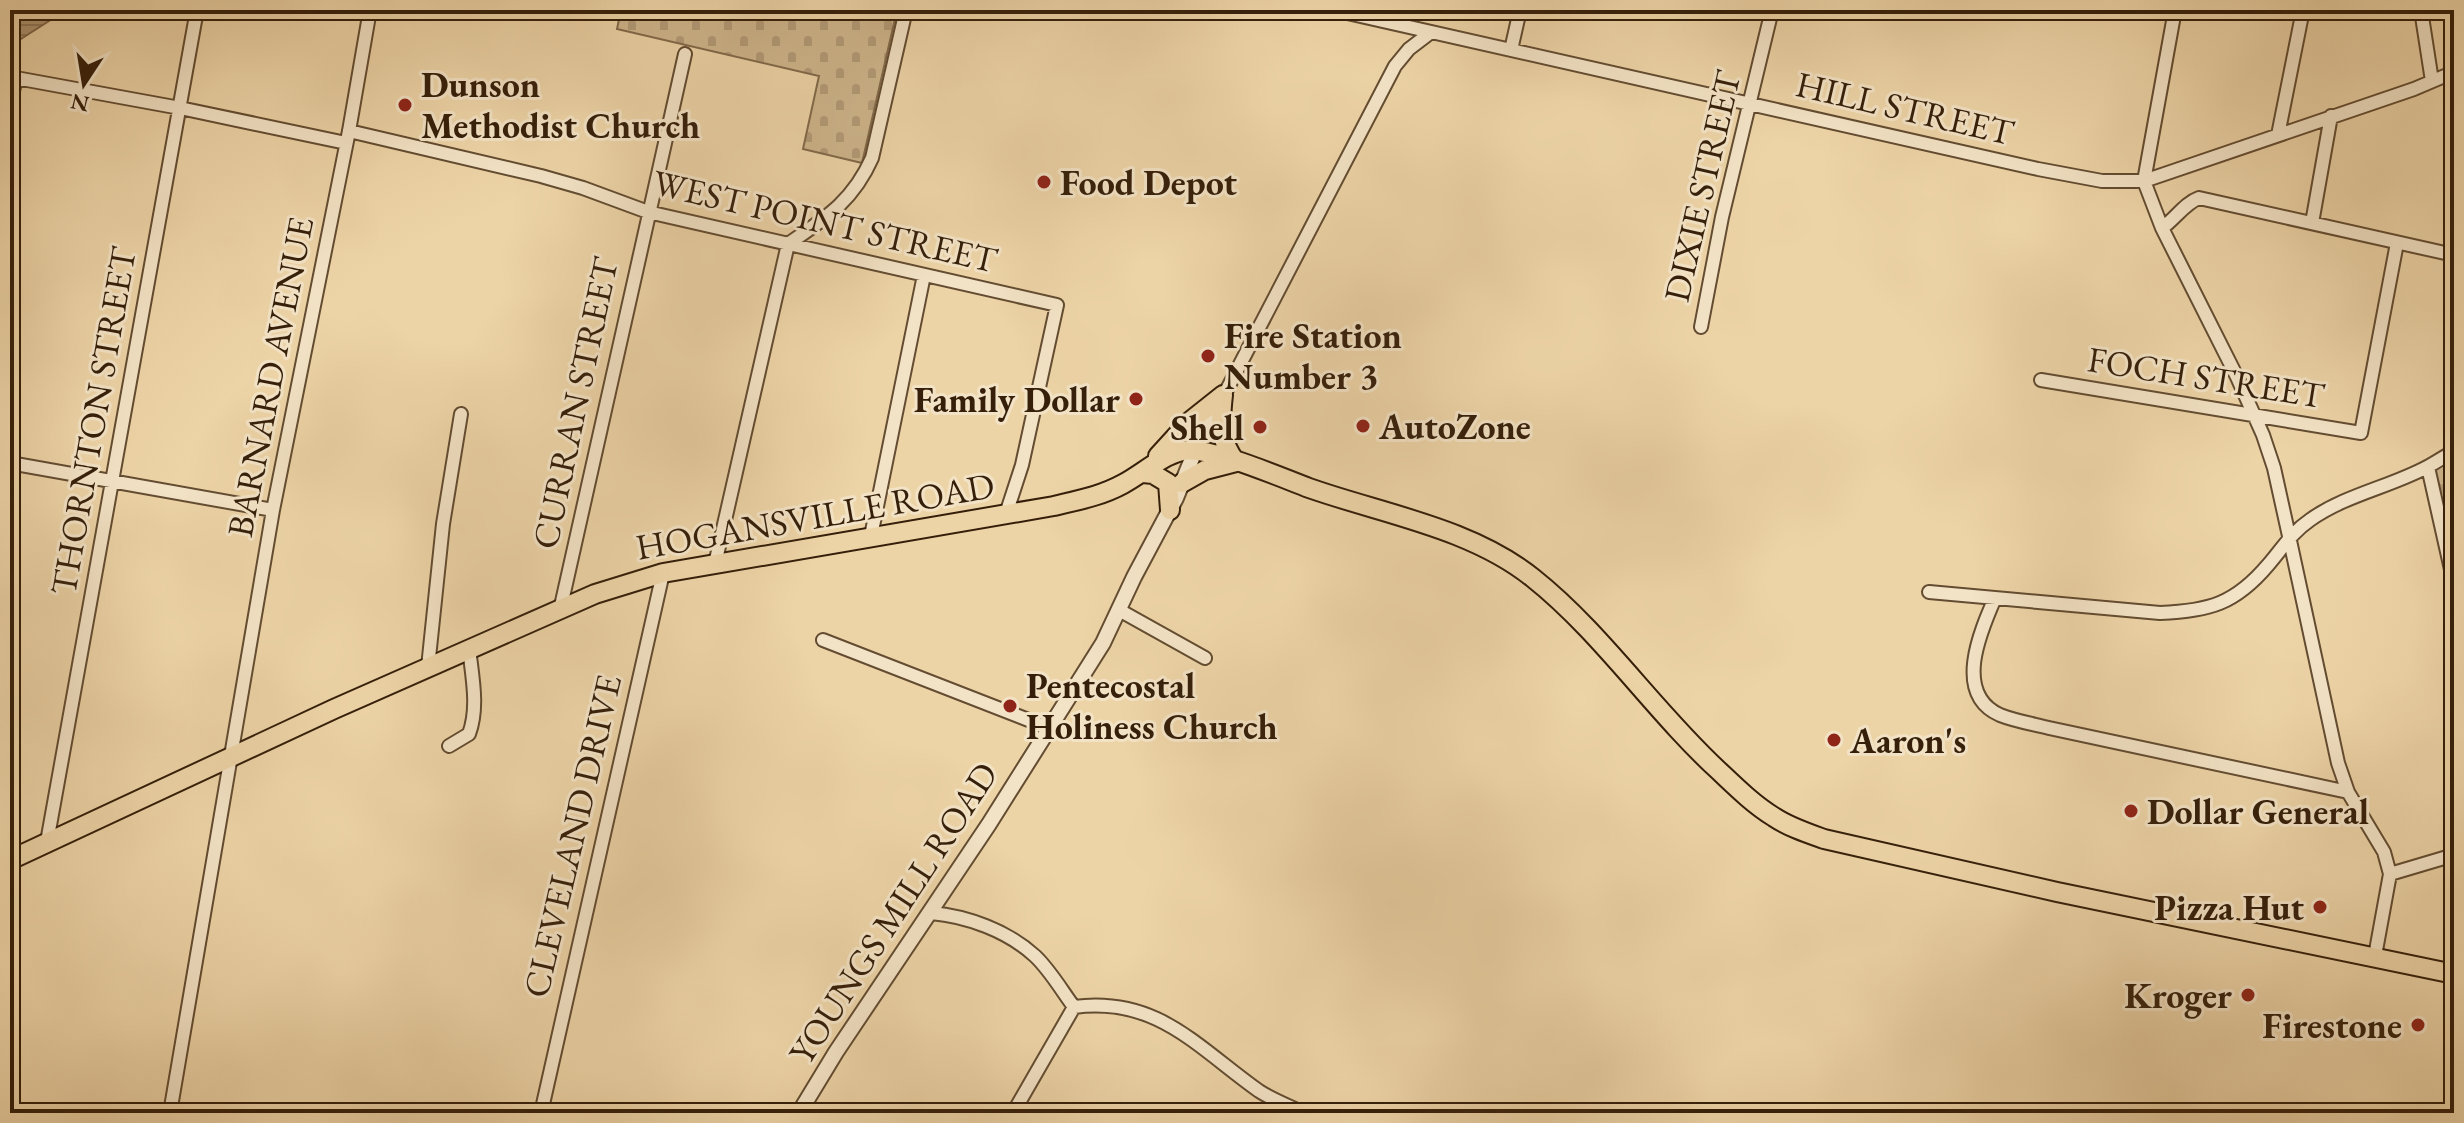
<svg xmlns="http://www.w3.org/2000/svg" width="2464" height="1123" viewBox="0 0 2464 1123" font-family="'EB Garamond',serif">
<defs>
<pattern id="cemetery-stones" width="16" height="16" patternUnits="userSpaceOnUse" patternTransform="scale(2)"><rect width="16" height="16" fill="#ceb58c"/><path d="M2 7V4a2 2 0 0 1 4 0v3zM10 15v-3a2 2 0 0 1 4 0v3z" fill="#b29b77"/></pattern>
<pattern id="water-rules" width="6" height="5" patternUnits="userSpaceOnUse" patternTransform="scale(2)"><rect width="6" height="5" fill="#ae9672"/><path d="M0 2.5h6" fill="none" stroke="#8e7a5c"/></pattern>
</defs>
<rect width="100%" height="100%" fill="#edd4a7"/>
<filter id="stains"><feTurbulence type="fractalNoise" baseFrequency=".0025" numOctaves="4"/><feColorMatrix values="0 0 0 0 .2 0 0 0 0 .09 0 0 0 0 .02 0 0 0 .5 -.17"/></filter>
<radialGradient id="worn" r=".72"><stop offset=".6" stop-color="#630" stop-opacity="0"/><stop offset="1" stop-color="#630" stop-opacity=".3"/></radialGradient>
<path fill="url(#cemetery-stones)" stroke="#826a4b" stroke-width="2" d="M621,10H897L862,163L803,149L819,76L617,29Z
M2454,458V554L2435,470L2443,462Z"/>
<path fill="url(#water-rules)" stroke="#7e6648" stroke-width="2" d="M10,10H66L10,46Z"/>
<g fill="none" stroke-linecap="round" stroke-linejoin="round">
<defs>
<path id="minor" d="M1334,10L2038,169L2102,181H2144L2414,89L2454,72
M2175,10L2144,181L2162,228L2237,377L2263,435L2274,468L2289,536L2338,763L2348,792L2384,852L2390,874
M2421,10L2432,81
M1511,50L1520,10
M10,104L16,78L180,108L346,143
M349,131L541,176L583,188L648,212L1057,305L1022,465L1006,514
M2278,135L2303,10
M2312,223L2331,116
M2162,228C2175,219 2185,203 2199,198L2454,255
M1701,327L1722,217L1772,10
M2041,380L2361,433L2397,243
M1195,451L1395,66L1409,49L1430,33
M10,463L273,510
M2428,467L2454,583
M871,536L924,275
M715,564L788,244C826,218 853,201 872,158L906,10
M1929,592L2160,613C2209,611 2235,604 2268,565C2282,549 2291,533 2310,520C2345,495 2390,487 2427,467C2437,462 2444,456 2454,452
M1995,598C1980,632 1953,694 2000,715C2015,721 2033,724 2049,728L2348,792
M561,606L685,54
M1119,610L1205,658
M823,640L1049,728
M428,667L443,524L461,414
M449,746L469,734C479,707 472,676 469,648
M47,842L197,10
M931,913C967,916 1008,931 1035,956C1050,970 1062,991 1074,1007C1157,996 1197,1047 1259,1091C1273,1100 1289,1106 1304,1113
M2375,956L2390,874L2454,855
M170,1113L273,510L349,131L370,10
M541,1113L663,573
M1013,1113L1074,1007"/>
<path id="tertiary" d="M799,1113L836,1052L989,824L1103,643L1134,577L1176,498L1195,451"/>
<path id="primary" d="M1223,395C1220,421 1219,441 1236,462
M1158,456L1189,422L1223,395
M1143,473L1153,474L1168,483L1170,510
M1182,483L1205,470L1236,462
M10,860L334,709L595,594L663,573L1054,506C1079,500 1101,496 1123,484C1142,474 1161,456 1182,451C1207,445 1282,478 1309,488C1383,514 1471,528 1533,578C1601,632 1654,711 1718,770C1736,787 1753,804 1774,817C1789,827 1807,833 1824,839L2057,892L2454,974"/>
</defs>
<use href="#minor" stroke="#634c31" stroke-width="16"/>
<use href="#tertiary" stroke="#634c31" stroke-width="18"/>
<use href="#primary" stroke="#351f0a" stroke-width="22"/>
<use href="#minor" stroke="#f3e3c6" stroke-width="12"/>
<use href="#tertiary" stroke="#f3e3c6" stroke-width="14"/>
<use href="#primary" stroke="#edd4a7" stroke-width="18"/>
</g>
<g fill="#8f2418" stroke="#f3e3c6" stroke-width="3">
<circle cx="405" cy="105" r="8"/>
<circle cx="1044" cy="182" r="8"/>
<circle cx="1208" cy="356" r="8"/>
<circle cx="1136" cy="399" r="8"/>
<circle cx="1363" cy="426" r="8"/>
<circle cx="1260" cy="427" r="8"/>
<circle cx="1010" cy="706" r="8"/>
<circle cx="1834" cy="740" r="8"/>
<circle cx="2131" cy="811" r="8"/>
<circle cx="2320" cy="907" r="8"/>
<circle cx="2248" cy="995" r="8"/>
<circle cx="2418" cy="1025" r="8"/>
</g>
<g text-anchor="middle" dominant-baseline="central" stroke-width="6" stroke-linejoin="round" paint-order="stroke">
<g font-size="36" font-weight="bold" fill="#351f0a" stroke="#f3e3c6" text-anchor="start">
<text x="421" y="84">Dunson<tspan x="421" dy="41">Methodist Church</tspan></text>
<text x="1060" y="182">Food Depot</text>
<text x="1224" y="335">Fire Station<tspan x="1224" dy="41">Number 3</tspan></text>
<text x="1120" y="399" text-anchor="end">Family Dollar</text>
<text x="1379" y="426">AutoZone</text>
<text x="1244" y="427" text-anchor="end">Shell</text>
<text x="1026" y="685">Pentecostal<tspan x="1026" dy="41">Holiness Church</tspan></text>
<text x="1850" y="740">Aaron's</text>
<text x="2147" y="811">Dollar General</text>
<text x="2304" y="907" text-anchor="end">Pizza Hut</text>
<text x="2232" y="995" text-anchor="end">Kroger</text>
<text x="2402" y="1025" text-anchor="end">Firestone</text>
</g>
<g font-size="36" fill="#351f0a" stroke="#f3e3c6">
<text transform="translate(1905 108) rotate(13)">HILL STREET</text>
<text transform="translate(1702 186) rotate(-77)">DIXIE STREET</text>
<text transform="translate(825 221) rotate(13)">WEST POINT STREET</text>
<text transform="translate(270 377) rotate(-79)">BARNARD AVENUE</text>
<text transform="translate(2206 377) rotate(9)">FOCH STREET</text>
<text transform="translate(575 403) rotate(-78)">CURRAN STREET</text>
<text transform="translate(93 421) rotate(-80)">THORNTON STREET</text>
<text transform="translate(815 516) rotate(-10)">HOGANSVILLE ROAD</text>
<text transform="translate(572 836) rotate(-77)">CLEVELAND DRIVE</text>
<text transform="translate(893 913) rotate(-57)">YOUNGS MILL ROAD</text>
</g>
</g>
<rect width="2464" height="1123" fill="none" stroke="#edd4a7" stroke-width="40"/>
<rect x="12" y="12" width="2440" height="1099" fill="none" stroke="#351f0a" stroke-width="4"/>
<rect x="20" y="20" width="2424" height="1083" fill="none" stroke="#351f0a" stroke-width="2"/>
<g transform="translate(84 84) rotate(192)" stroke="#f3e3c6" stroke-width="6" paint-order="stroke">
<path d="M0-6L14 30L0 20L-14 30Z" fill="#351f0a"/>
<text y="-12" font-size="22" font-weight="bold" text-anchor="middle" fill="#351f0a">N</text>
</g>
<rect width="100%" height="100%" filter="url(#stains)"/>
<rect width="100%" height="100%" fill="url(#worn)"/>
</svg>
